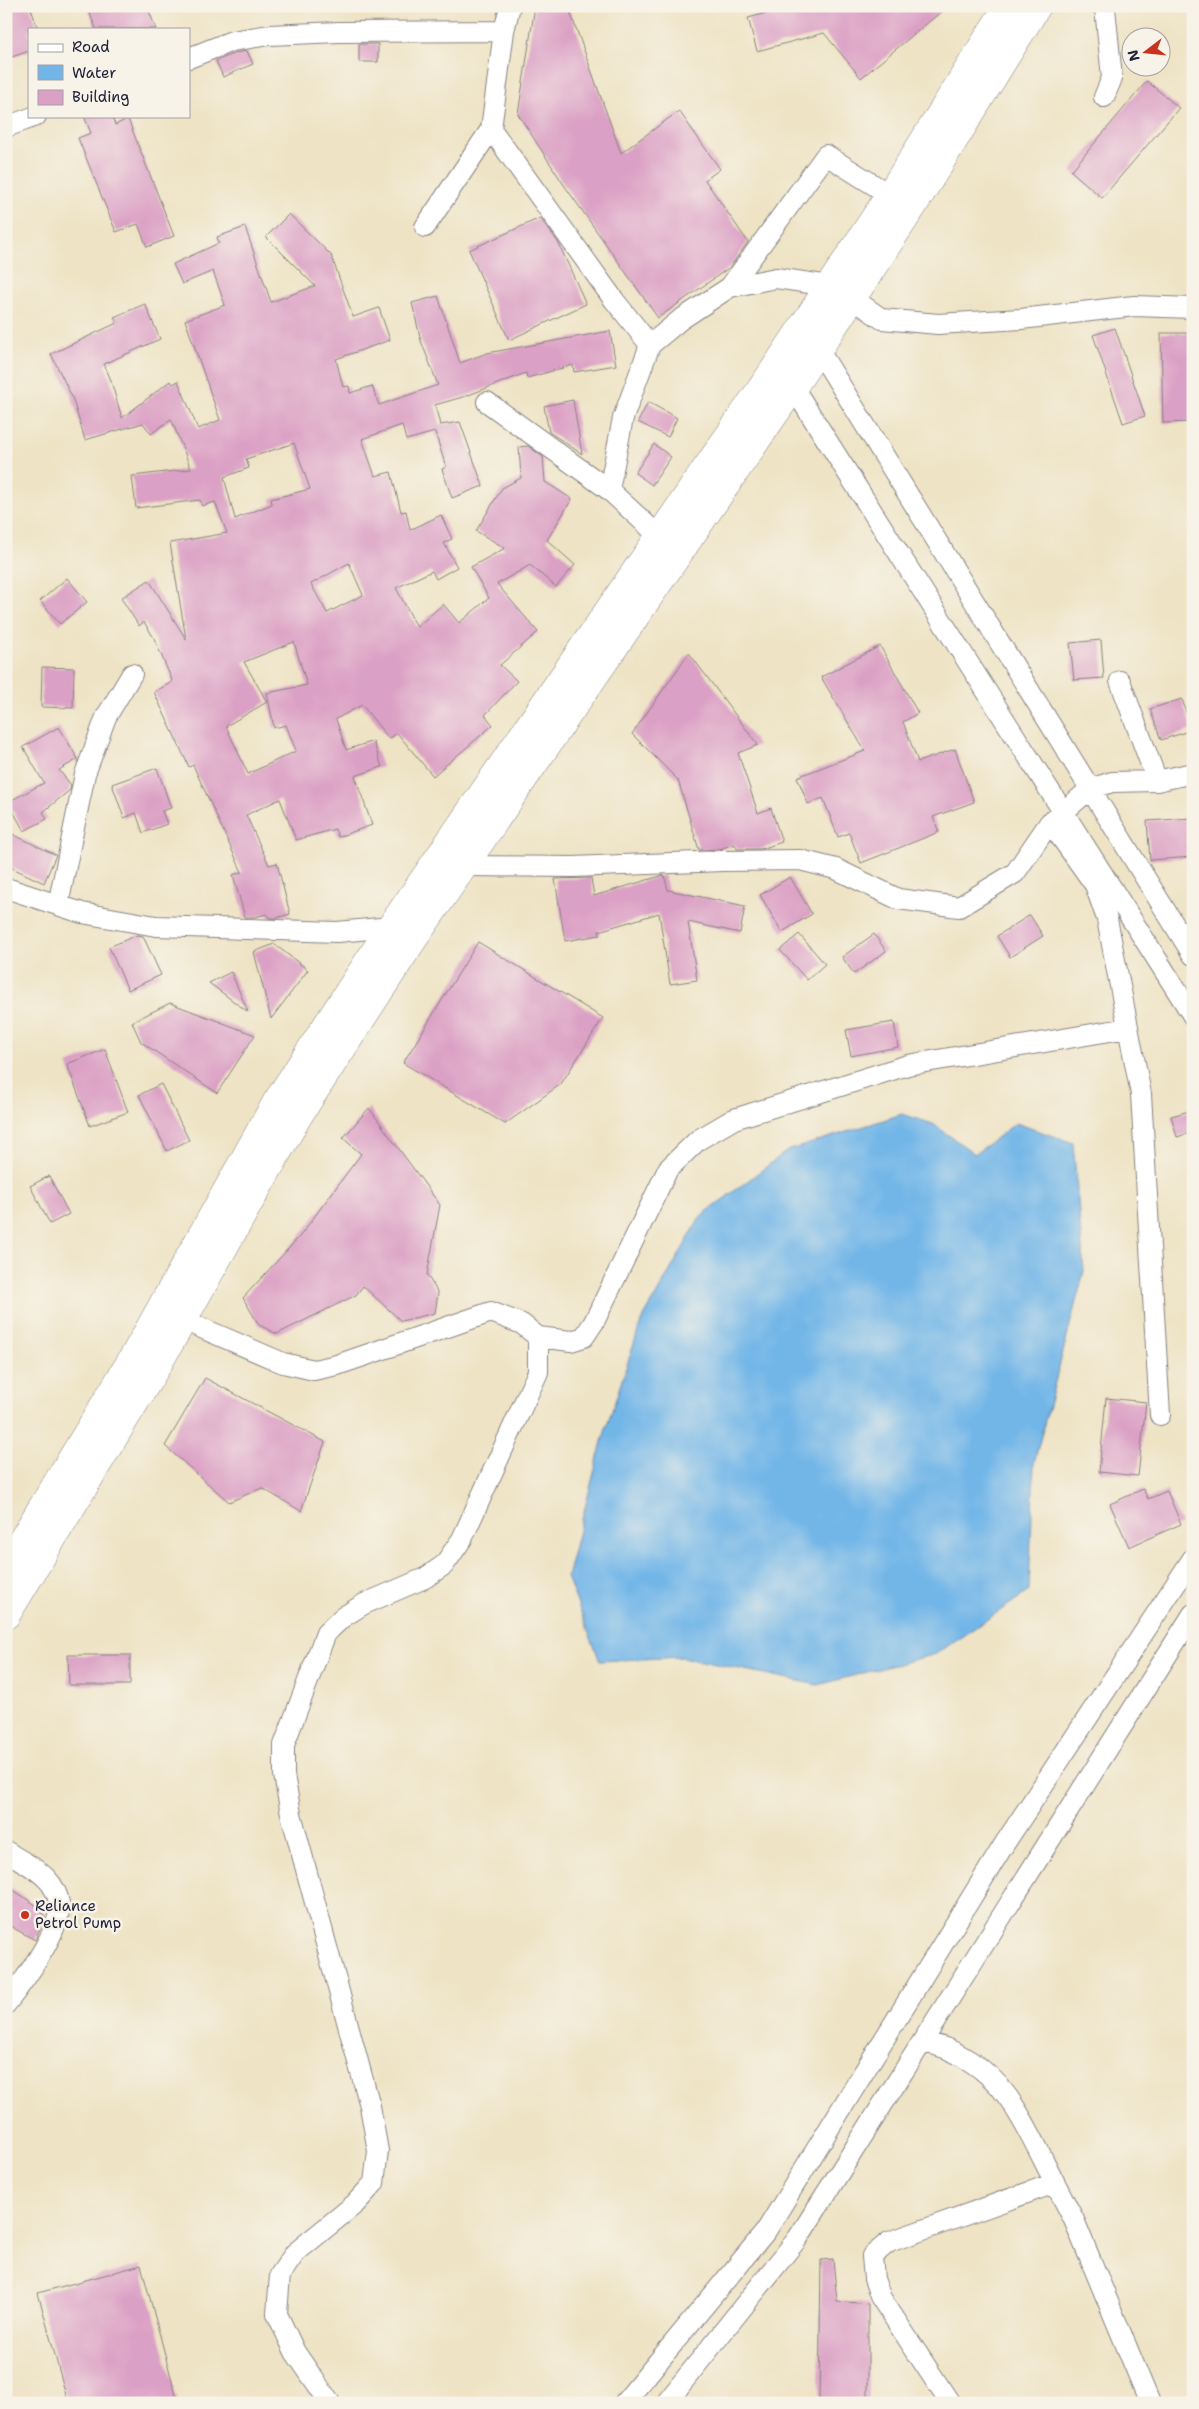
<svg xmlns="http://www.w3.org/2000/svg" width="1199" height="2409" viewBox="0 0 1199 2409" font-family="'Shantell Sans',sans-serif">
<rect width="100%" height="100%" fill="#f7f3e8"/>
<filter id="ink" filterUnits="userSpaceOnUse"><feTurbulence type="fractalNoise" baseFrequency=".02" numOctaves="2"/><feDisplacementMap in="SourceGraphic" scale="10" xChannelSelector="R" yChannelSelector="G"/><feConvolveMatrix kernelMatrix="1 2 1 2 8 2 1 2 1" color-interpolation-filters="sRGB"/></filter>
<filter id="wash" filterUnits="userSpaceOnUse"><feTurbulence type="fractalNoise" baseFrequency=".0096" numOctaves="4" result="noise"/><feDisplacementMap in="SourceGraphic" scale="20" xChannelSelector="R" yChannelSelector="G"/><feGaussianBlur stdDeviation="1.12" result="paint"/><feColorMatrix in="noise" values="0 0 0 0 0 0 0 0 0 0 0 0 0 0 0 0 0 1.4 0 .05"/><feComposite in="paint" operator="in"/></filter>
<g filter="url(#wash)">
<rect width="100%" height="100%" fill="#eee3c5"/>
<path fill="#72b6e8" stroke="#4a6c92" d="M902,1114L933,1124L975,1154L1016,1123L1073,1143L1084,1271L1034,1463L1029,1591L936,1654L818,1685L682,1657L600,1661L567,1577L603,1438L641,1322L701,1216L787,1151Z"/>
<g id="blocks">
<path fill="#dba0c5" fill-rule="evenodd" d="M17,6H30L38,29H29V51L6,59V10Z
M87,6H147L156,29H96Z
M535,6H568L621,153L679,111L720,169L705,180L748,242L730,267L658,318L564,185L518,114Z
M793,6H948L861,78L824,33L757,51L748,18Z
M359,44H378V62H359Z
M247,51L253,64L223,77L216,61L235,53Z
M1147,81L1179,108L1102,198L1071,171Z
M84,116H112L115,125L128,119L174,236L147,247L138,224L116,232L78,138L91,133Z
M289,214L331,255L353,317L379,308L390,340L336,359L343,387L349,386L350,393L372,386L379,405L438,385L421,341L412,303L438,296L460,363L487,353L610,331L616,365L574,372L573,365L527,378L526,373L466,396L435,405L440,425L460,422L483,486L452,498L442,469L446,467L435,432L406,440L402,425L362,439L375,476L391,472L401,512L406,511L410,530L441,515L452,539L444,543L457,567L436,579L432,571L396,588L417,627L443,604L459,623L489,598L471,567L505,548L476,531L502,488L521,478L519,447L528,446L543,457L545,482L572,499L547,540L575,565L556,587L530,565L497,584L538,632L500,665L517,681L485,715L493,725L433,776L397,733L389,739L362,705L336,719L346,750L373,741L382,767L355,776L372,825L338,837L335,829L296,840L280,799L246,815L269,865L277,863L290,914L276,918H269L267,914L255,917H245L233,875L242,872L193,765L189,767L154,692L172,682L171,678L154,638L144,622L139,626L121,598L149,580L186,639L170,543L227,533L215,502L202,506L200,500L136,508L132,476L191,469L171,419L151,434L143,423L85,440L72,397L51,354L117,323L114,317L145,304L160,339L104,364L110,378L122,418L170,381L173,384L178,381L198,429L220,420L185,320L225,305L213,271L182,284L173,264L219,243L217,237L245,227L271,302L315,286L266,237ZM294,443L310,489L271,499L272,504L235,519L224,477L249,468L246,459ZM349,563L363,595L327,613L311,584ZM294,642L307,685L267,693L274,728L286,725L296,751L248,774L226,726L267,702L244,662Z
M540,218L558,242L586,304L509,340L469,250Z
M1115,328L1145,416L1123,423L1093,335Z
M1161,333H1193V422L1163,423Z
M573,400L582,454L549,432L544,406Z
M648,402L677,418L668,437L638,422Z
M654,444L671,457L652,485L635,473Z
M67,578L87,602L60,624L40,601Z
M1101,640L1104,678L1074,680L1070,643Z
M880,646L918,713L903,722L918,762L955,749L974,802L933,817L939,832L861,863L849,833L838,837L823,798L808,804L797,777L865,751L821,677Z
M689,653L758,745L738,753L758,813L771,808L782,842L761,849H737L735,844L719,849L699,850L678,780L632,734Z
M42,667L74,668L73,708L41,707Z
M1182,699L1192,730L1161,740L1150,709Z
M59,727L78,759L59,770L71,785L70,790L43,812L47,819L24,831L8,802L44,783L23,747Z
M157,768L171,808L162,811L167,824L143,833L136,813L124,818L112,784Z
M1193,818V857L1150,860L1147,821Z
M6,831L56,855L44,883L6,865Z
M664,875L668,890L745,906L740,933L688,922L697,980L670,984L659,913L599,931L600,935L565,941L555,879L591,878L594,896Z
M790,877L812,914L782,932L760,895Z
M1030,915L1043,936L1010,957L997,936Z
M799,934L825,964L807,980L780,950Z
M874,934L886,951L854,974L842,957Z
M137,935L143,936L161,975L128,990L109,947Z
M478,942L603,1018L561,1084L505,1124L403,1063Z
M274,944L308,970L271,1019L254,952Z
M231,972L248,1012L209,983Z
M170,1003L255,1035L217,1093L141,1042L132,1022Z
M894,1022L898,1047L851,1056L846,1030Z
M105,1049L128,1112L90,1126L67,1064Z
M161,1084L189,1140L167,1151L139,1095Z
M369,1108L440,1205L427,1275L438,1293L435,1313L401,1321L363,1286L356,1295L277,1334L259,1325L243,1298L300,1236L361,1154L343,1138Z
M1193,1110V1132L1177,1137L1171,1116Z
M49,1176L69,1214L50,1224L30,1186Z
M205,1378L325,1442L301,1511L262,1488L229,1502L165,1446Z
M1106,1398L1146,1402L1138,1476L1099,1472Z
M1143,1489L1148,1499L1167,1491L1181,1524L1129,1547L1110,1504Z
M68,1655H130V1685H69Z
M6,1885L40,1908L45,1917L35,1940L6,1924Z
M833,2259L837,2301L868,2304V2403H819L821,2260Z
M141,2265L178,2403H68L38,2293Z"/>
</g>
</g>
<g filter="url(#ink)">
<use href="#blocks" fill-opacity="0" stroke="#888280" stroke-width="1"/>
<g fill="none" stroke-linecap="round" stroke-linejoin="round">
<defs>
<path id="minor" d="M1102,6L1105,8L1112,78L1104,97
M504,31L510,6
M189,58L232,41L269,35L339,32L504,31L491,129L614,300L650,345L680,320L730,287L776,278L830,286L852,298L882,319L938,324L1021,319L1134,306L1193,308
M6,127L36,116
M425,227L491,129
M730,287L826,155L890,195
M650,345L623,418L609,490L660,537
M818,349L1193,955
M793,387L1193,1016
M487,402L609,490
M1157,781L1193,773
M1054,820L1090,789L1112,782L1157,781L1120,681
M463,866L573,867L722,861L800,860L836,869L898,899L959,907L1015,873L1050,822L1095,885L1107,919L1141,1094L1160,1415
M6,888L82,913L156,926L337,932L391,927L400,933
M58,905L85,774L106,717L132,674
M183,1320L283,1363L314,1370L337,1365L491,1312L522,1324L538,1337V1372L462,1539L444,1565L425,1578L364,1604L343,1617L326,1633L284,1745V1775L291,1814L370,2106L378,2151L374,2183L355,2204L295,2253L280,2275L277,2314L295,2352L330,2403
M538,1337L571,1341L584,1337L594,1322L668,1169L698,1140L734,1119L908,1065L1128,1028
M6,1851C19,1860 37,1868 47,1879C53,1885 58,1895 59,1903C63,1928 22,1984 6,2004
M922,2042C953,2046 989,2070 1007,2096C1026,2122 1040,2154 1055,2183
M624,2403L766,2231L1005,1843L1193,1558
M666,2403L798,2238L1193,1614
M950,2403L881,2298L874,2279L872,2256L889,2242L1055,2183L1074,2220L1150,2403"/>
<path id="highway" d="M6,1567L134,1356L276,1103L391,927L772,373L890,195L1008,6
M6,1615L155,1369L298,1116L412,941L793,387L911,209L1037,6"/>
</defs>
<use href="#minor" stroke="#888280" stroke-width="22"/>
<use href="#highway" stroke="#888280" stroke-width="29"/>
<use href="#minor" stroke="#fff" stroke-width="20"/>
<use href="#highway" stroke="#fff" stroke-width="28"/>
</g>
</g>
<circle fill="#c8321e" stroke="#f7f3e8" stroke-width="2" cx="25" cy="1915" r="5"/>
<g text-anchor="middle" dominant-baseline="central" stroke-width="5" stroke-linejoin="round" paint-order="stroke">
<g font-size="15" fill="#22223b" stroke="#f7f3e8" text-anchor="start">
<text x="35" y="1906">Reliance<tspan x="35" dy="17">Petrol Pump</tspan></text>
</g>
</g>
<rect width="1199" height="2409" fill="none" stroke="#f7f3e8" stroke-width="25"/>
<rect x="28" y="28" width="162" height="90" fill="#f7f3e8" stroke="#a29fa3"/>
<rect x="38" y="44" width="25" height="8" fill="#ffffff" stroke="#a29fa3"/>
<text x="72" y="52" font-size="15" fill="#22223b">Road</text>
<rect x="38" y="65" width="25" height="15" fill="#72b6e8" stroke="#a29fa3"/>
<text x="72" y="78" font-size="15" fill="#22223b">Water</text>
<rect x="38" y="90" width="25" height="15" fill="#dba0c5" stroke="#a29fa3"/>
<text x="72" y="102" font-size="15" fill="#22223b">Building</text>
<g transform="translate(1146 52) rotate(254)"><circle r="24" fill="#f7f3e8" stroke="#a29fa3"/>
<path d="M0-4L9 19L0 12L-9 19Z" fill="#c8321e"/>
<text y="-8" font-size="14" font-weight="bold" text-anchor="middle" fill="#22223b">N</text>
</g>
</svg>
